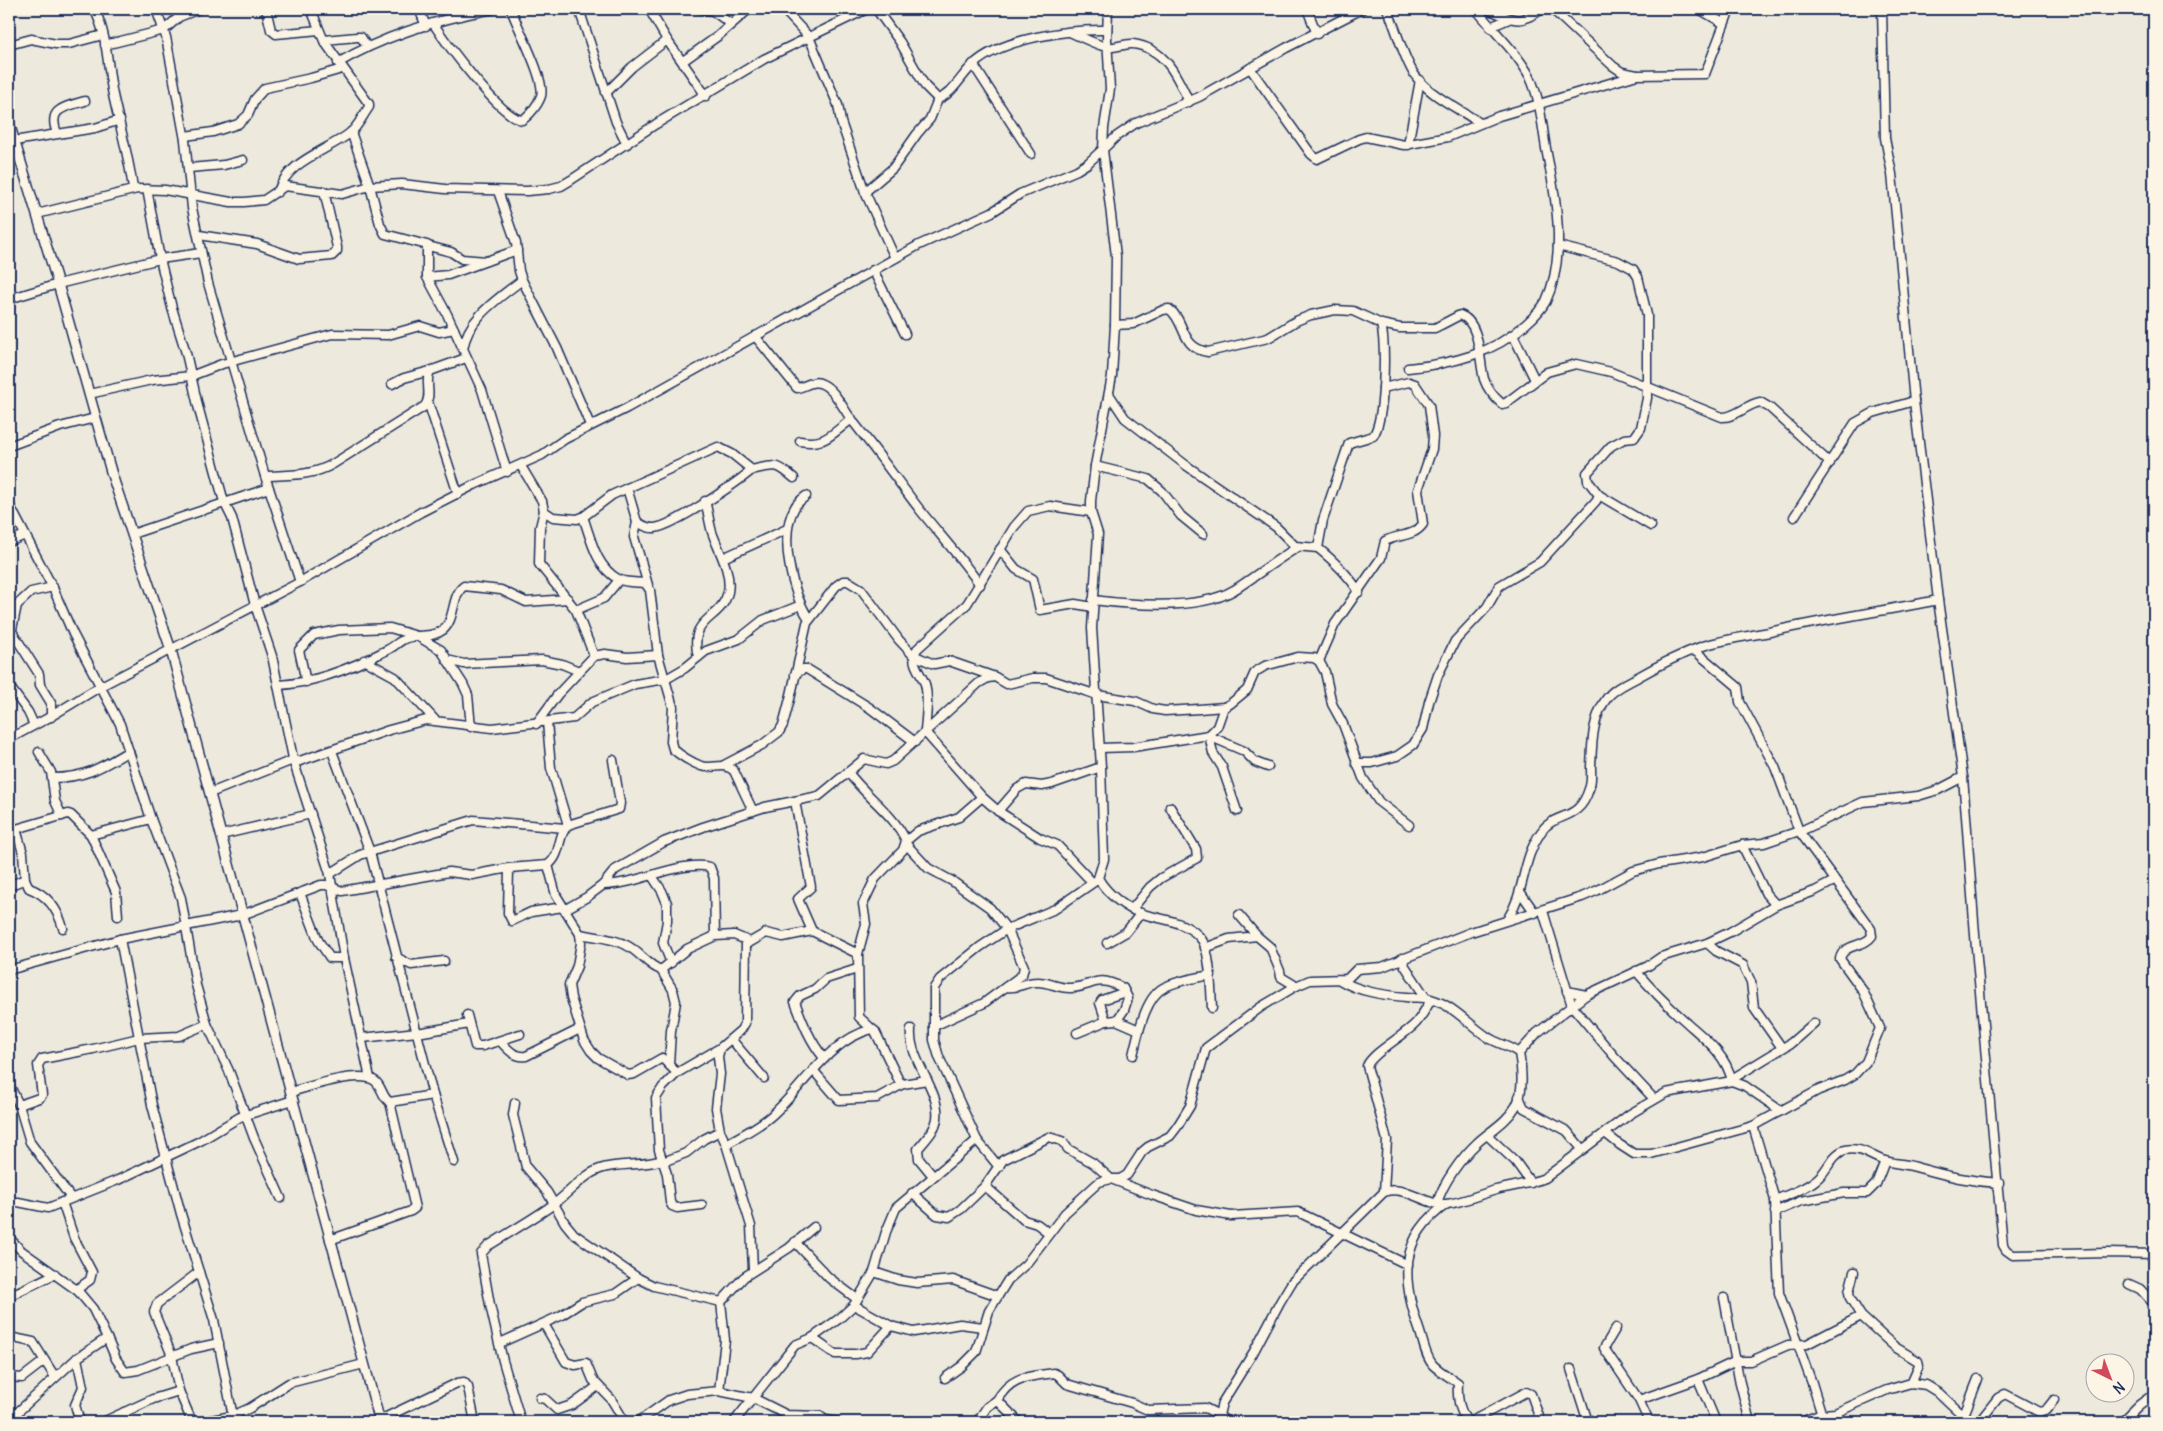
<svg xmlns="http://www.w3.org/2000/svg" width="2163" height="1431" viewBox="0 0 2163 1431" font-family="Delius,sans-serif">
<style>
.lines{fill:none;stroke-linecap:round;stroke-linejoin:round}
.minor-casing{stroke:#1b2f5e;stroke-width:11}
.major-casing{stroke:#1b2f5e;stroke-width:12}
.minor{stroke:#fcf5e5;stroke-width:8}
.major{stroke:#fcf5e5;stroke-width:9}
</style>
<rect width="100%" height="100%" fill="#eee9dd"/>
<filter id="ink" filterUnits="userSpaceOnUse"><feTurbulence type="fractalNoise" baseFrequency=".02" numOctaves="2"/><feDisplacementMap in="SourceGraphic" scale="10" xChannelSelector="R" yChannelSelector="G"/><feConvolveMatrix kernelMatrix="1 2 1 2 8 2 1 2 1" color-interpolation-filters="sRGB"/></filter>
<g filter="url(#ink)">
<g class="lines">
<defs>
<g id="minor">
<path d="M94 9C108 34 107 67 113 95 120 127 129 157 133 189"/>
<path d="M156 9 166 37 185 140 192 208 208 283 265 476 300 582"/>
<path d="M266 9 271 30 276 34 319 30"/>
<path d="M419 9 426 26"/>
<path d="M579 9 616 122 627 144"/>
<path d="M649 9 667 40 706 96"/>
<path d="M701 9 713 11 731 24"/>
<path d="M783 9 809 37 838 105 841 122 865 192 895 258"/>
<path d="M876 9 900 42 925 86 938 99C953 94 962 74 974 64 1003 38 1069 29 1107 30"/>
<path d="M1108 9 1107 39 1110 89 1104 128 1103 150 1116 256 1115 325 1112 376 1095 466 1091 501V512L1098 534 1092 628 1101 767 1104 859 1098 878C1107 894 1126 909 1143 914 1163 920 1188 921 1202 940 1211 953 1211 992 1212 1008"/>
<path d="M1307 9 1317 34"/>
<path d="M1387 9C1397 29 1402 55 1414 74 1430 96 1458 108 1480 123"/>
<path d="M1486 9C1512 17 1515 28 1542 9"/>
<path d="M1552 9 1613 66 1622 72 1637 75 1705 74 1730 9"/>
<path d="M1699 9 1723 23"/>
<path d="M1882 9 1885 138 1892 174 1914 401 1938 600 1963 777 1976 948 2003 1245 2006 1250 2013 1255 2108 1253 2154 1254"/>
<path d="M433 23C446 43 501 118 522 120 529 116 538 105 541 96 546 80 517 27 511 9"/>
<path d="M1490 27 1509 19"/>
<path d="M1070 32C1081 37 1095 44 1106 47 1115 49 1124 43 1133 44 1165 48 1177 76 1189 102"/>
<path d="M324 40 357 37H361L367 47"/>
<path d="M9 45 31 39 56 44H69L103 35"/>
<path d="M105 45 164 30 179 17 199 9"/>
<path d="M683 61 718 36 749 9"/>
<path d="M338 63C385 35 439 19 493 9"/>
<path d="M973 64 1031 154"/>
<path d="M1250 68 1311 154 1317 159 1359 139 1366 137 1404 145 1448 137 1499 116 1637 75"/>
<path d="M606 93 632 67 667 40"/>
<path d="M351 132 370 186 380 224 385 234 427 245V277L447 314 482 390 507 472"/>
<path d="M57 133C47 108 65 107 85 101"/>
<path d="M185 136 213 132 238 124 248 115 255 99 265 88 311 78 342 69"/>
<path d="M14 141 95 128 120 120"/>
<path d="M1408 145 1420 80"/>
<path d="M189 168 224 165 243 160"/>
<path d="M147 189 160 259 172 308 186 353 198 406 224 502 232 518 255 605 272 656 294 763 330 874 344 958 370 1078"/>
<path d="M498 191 516 243 519 271 522 280 557 348 590 425"/>
<path d="M278 192C287 161 327 151 350 133 358 127 363 115 369 107V104L324 41 311 9"/>
<path d="M865 192 893 168 917 134 930 119 938 99"/>
<path d="M37 214 137 189 165 190 231 202H244L264 200 285 186 342 194 370 186 402 184 445 189 527 191 549 189 561 186 571 180 656 124 764 59 867 9"/>
<path d="M199 235 257 244 299 259 332 256 337 251V247L324 191"/>
<path d="M428 246 451 252 462 259 486 261"/>
<path d="M873 270 905 334"/>
<path d="M427 277 448 275 517 250"/>
<path d="M9 299 58 284 160 259 201 253"/>
<path d="M1115 325 1133 324 1163 310 1169 309C1186 321 1180 348 1208 352L1268 338 1296 321 1311 315 1335 310 1353 311 1381 324 1400 328H1435L1460 315C1481 322 1479 361 1484 379 1487 388 1495 398 1502 404L1506 403 1547 372 1576 364 1611 372 1722 417C1735 418 1747 404 1760 402L1770 408 1830 463"/>
<path d="M1513 335 1535 380"/>
<path d="M755 336 797 388C805 387 813 379 822 384 834 389 843 408 851 419 875 449 897 480 920 510 940 535 962 559 980 585"/>
<path d="M463 349C468 317 498 299 522 280"/>
<path d="M1408 368C1451 364 1493 354 1526 324 1534 317 1541 310 1546 301 1566 258 1557 203 1548 159 1542 131 1542 103 1530 77 1517 52 1493 31 1476 9"/>
<path d="M392 384 404 378 430 371"/>
<path d="M89 394 152 380 191 376 222 364 332 334 388 335 420 326 439 332 454 329"/>
<path d="M1109 394 1125 418 1187 466 1276 527 1295 546 1318 548"/>
<path d="M428 402 458 494"/>
<path d="M800 441C826 446 832 433 852 419"/>
<path d="M9 446 60 427 95 418"/>
<path d="M521 466 542 501 544 511 540 527 539 564 576 610 594 656"/>
<path d="M1095 466 1148 479 1162 491 1181 516 1203 534"/>
<path d="M265 476C288 475 313 476 333 464L425 406C433 394 424 382 430 371L466 358"/>
<path d="M627 488 637 522C643 525 648 529 655 528 675 525 735 484 752 470"/>
<path d="M1599 495 1651 526"/>
<path d="M806 496C802 499 797 503 795 507 778 535 792 593 809 619"/>
<path d="M9 504 53 588 73 634 120 724 151 819 181 898 196 985 207 1024 229 1071 254 1138 281 1198"/>
<path d="M544 511 553 517 577 519 583 517 612 495 718 447 732 454 752 470C775 465 775 462 794 478"/>
<path d="M1091 512 1050 506 1028 511 1014 527 967 604 917 649C909 662 920 671 925 684 929 699 926 716 925 732L982 797 998 811 1040 838 1057 845 1092 882"/>
<path d="M583 517C591 538 595 566 618 579 625 583 637 582 645 583L650 590 658 655 673 707 671 742 673 749C681 756 691 762 701 766 713 770 724 761 734 771L753 811"/>
<path d="M1794 517 1855 423 1873 413 1914 401"/>
<path d="M637 522 634 537 648 585"/>
<path d="M132 534 269 488"/>
<path d="M9 542 25 535"/>
<path d="M1000 549 1016 569 1033 579 1040 610 1075 604 1093 607"/>
<path d="M723 558 787 529"/>
<path d="M1359 592C1348 574 1334 561 1318 548L1323 520 1349 443 1373 436C1385 420 1386 345 1381 324"/>
<path d="M1093 600C1132 605 1199 611 1234 590 1256 576 1276 560 1298 547"/>
<path d="M576 610 604 598 619 580"/>
<path d="M11 630 39 674 40 685 51 703V717"/>
<path d="M9 644 17 605 31 592 53 587"/>
<path d="M698 657C688 615 721 622 728 592 732 572 718 550 712 532 709 522 708 511 705 501"/>
<path d="M364 660 395 677 435 720"/>
<path d="M447 660 464 664 542 660 562 664 579 671"/>
<path d="M1319 661 1335 624 1381 558 1385 541C1399 534 1414 537 1423 524L1418 490 1432 449 1433 436 1429 405 1415 384 1409 382 1383 388"/>
<path d="M795 674 803 669H807L870 708 915 742"/>
<path d="M306 682 299 650 314 635 339 630 390 628 417 636 441 650 463 684 468 695 471 727"/>
<path d="M279 685C316 683 354 667 387 650 394 647 400 640 407 638 419 634 433 638 443 630 456 619 451 595 464 586L501 590 526 602 568 599"/>
<path d="M9 686 28 712 34 725"/>
<path d="M547 722 551 768 568 825"/>
<path d="M536 724 558 694 594 656 605 654 627 657 658 655"/>
<path d="M1209 735 1213 753 1222 767 1237 811"/>
<path d="M1209 736 1244 751 1255 762 1268 767"/>
<path d="M9 739 48 718 101 686 300 582 421 512 474 485 542 455 565 439 627 408 919 245 992 212 1020 194 1077 170 1088 163 1117 136 1136 123 1199 97 1286 48 1362 9"/>
<path d="M1100 748 1133 747 1209 735 1217 727 1224 707"/>
<path d="M332 751 370 852 433 1095 454 1162"/>
<path d="M39 752 51 772 55 801 62 816"/>
<path d="M294 763 389 730 426 720 492 728 574 718 592 702 635 684 666 679 685 668 706 651 739 639 763 620 801 605"/>
<path d="M1356 763H1372L1397 756 1413 745 1423 729 1429 702 1438 675 1455 641 1487 607 1499 586 1540 562 1596 501 1599 495 1588 481 1587 473 1611 446 1624 439 1634 438 1641 428 1647 398V315L1638 277 1633 269 1618 261 1558 246"/>
<path d="M724 765 762 745 779 732 783 725 791 695 807 623 836 586 843 581H848L861 589 899 640 913 655 934 664 949 661 995 677"/>
<path d="M848 772C865 796 894 814 906 841L903 850 875 879 863 904 866 924 858 954 859 1017 872 1029"/>
<path d="M52 778C85 778 102 767 129 751"/>
<path d="M210 793 293 760"/>
<path d="M795 801 811 887 798 899 812 931"/>
<path d="M998 811 1017 789 1026 784 1042 786 1052 784 1101 767"/>
<path d="M16 829 23 853 25 879 29 888C48 895 58 910 63 928"/>
<path d="M9 831 68 814 71 815 91 835 116 892 118 916"/>
<path d="M91 835 151 819"/>
<path d="M221 835 311 814"/>
<path d="M906 841 918 831 959 817 982 797"/>
<path d="M906 844 928 868 952 881 990 908 1007 929 1024 967 1022 975 984 1003 934 1026"/>
<path d="M1742 845 1766 894 1776 905"/>
<path d="M548 865 556 895 580 934 581 943 577 966 569 985 571 998 584 1040 591 1051 598 1058 628 1075 634 1074 662 1058 677 1073"/>
<path d="M509 868 508 913 512 921 531 912 563 907"/>
<path d="M330 874 360 855 473 820 565 828"/>
<path d="M652 876 662 891 667 903V921L663 943 671 963"/>
<path d="M603 885C638 885 678 860 710 867L714 878 715 936"/>
<path d="M9 886 25 879"/>
<path d="M300 893 318 940 330 958H344"/>
<path d="M1521 893 1535 913"/>
<path d="M1132 909 1150 887 1161 878 1197 858 1196 849 1170 807"/>
<path d="M564 910 587 897 603 885 615 870 664 842 703 827 765 807 819 796 864 759 886 764 893 761 979 683 988 678 995 677 1007 684 1033 678H1046L1097 695 1135 701 1153 709 1165 711 1199 709 1224 707 1230 704 1247 690 1255 672 1265 666 1298 657 1314 658 1319 661 1325 672 1332 704 1343 724 1363 778 1379 802 1409 825"/>
<path d="M1543 911 1572 1006 1614 1056 1654 1099"/>
<path d="M1239 915 1257 936 1270 947 1280 971 1281 977 1296 986"/>
<path d="M1507 920C1526 891 1521 861 1541 832 1555 811 1579 823 1589 789 1592 782 1591 774 1591 767 1592 744 1592 717 1607 698 1614 688 1628 683 1638 677 1659 665 1681 654 1703 646 1726 639 1750 636 1774 631 1828 619 1883 611 1938 600"/>
<path d="M580 934C595 937 613 938 626 945 639 951 648 966 661 970L687 949 715 936 734 935 746 940 745 1023 741 1030 720 1048 718 1057 720 1074 716 1108 720 1131 726 1144"/>
<path d="M120 939 152 1105 181 1214 214 1320 234 1422"/>
<path d="M1107 943 1126 932 1141 913"/>
<path d="M1707 943 1716 951 1743 965 1751 982 1754 1008 1782 1048"/>
<path d="M747 944 766 933 783 937 812 931 858 954"/>
<path d="M1205 948 1229 939 1257 936"/>
<path d="M396 957 411 965 444 961"/>
<path d="M1402 958 1405 966 1426 998"/>
<path d="M9 970 120 939 242 915 321 885H326L342 891 449 872 472 875 509 868 548 865C562 855 557 835 568 825L619 809 620 803 613 760"/>
<path d="M661 970 673 990 676 1002 671 1031 669 1064"/>
<path d="M1636 971C1651 989 1668 1006 1685 1021 1705 1039 1726 1054 1732 1081"/>
<path d="M1340 980C1359 992 1384 995 1406 997 1412 998 1419 997 1425 998 1452 1002 1467 1024 1489 1038 1499 1044 1510 1046 1519 1053 1522 1068 1524 1092 1516 1106 1507 1122 1490 1131 1477 1143 1462 1157 1442 1184 1437 1204"/>
<path d="M1006 987C1018 989 1025 982 1036 982 1048 981 1059 989 1071 988 1095 986 1095 974 1123 988L1128 998 1124 1010 1117 1020"/>
<path d="M1567 991 1586 995"/>
<path d="M467 1015 475 1046H483L520 1034"/>
<path d="M1106 1021 1100 1003 1102 1000 1125 992"/>
<path d="M911 1029C908 1061 941 1089 937 1119 935 1131 925 1140 918 1149L919 1159 933 1176"/>
<path d="M417 1033 469 1024"/>
<path d="M1077 1033 1106 1021 1116 1020 1139 1030"/>
<path d="M362 1038 417 1032"/>
<path d="M731 1039 764 1078"/>
<path d="M500 1041C507 1048 514 1058 526 1056L580 1029"/>
<path d="M1519 1053 1537 1033 1586 995 1648 966 1661 957 1707 943 1730 932 1776 905 1815 891 1834 881"/>
<path d="M1133 1055C1138 1035 1145 996 1165 987 1179 980 1196 978 1211 975"/>
<path d="M824 1058C810 1041 803 1023 795 1002L800 996 815 989 826 979 857 969"/>
<path d="M813 1070 839 1100 877 1098 903 1084"/>
<path d="M1732 1079 1791 1043 1814 1023"/>
<path d="M9 1084 19 1105 30 1142 71 1198"/>
<path d="M291 1092C308 1087 360 1069 375 1081 382 1086 382 1098 390 1102L433 1095"/>
<path d="M1519 1097 1524 1108 1567 1131 1582 1149"/>
<path d="M515 1103 513 1115 526 1167 547 1192 565 1223 574 1234 638 1278 654 1286 721 1302"/>
<path d="M19 1105 39 1098 42 1095 38 1065 42 1059 93 1049 139 1038 179 1036 207 1024"/>
<path d="M1753 1126 1775 1200 1779 1293 1812 1383 1824 1422"/>
<path d="M1605 1133 1620 1145 1634 1154H1651L1753 1126 1819 1090 1845 1080 1855 1074 1866 1062 1880 1028 1863 991 1840 959C1843 943 1864 948 1872 936L1871 929 1799 831 1775 767 1740 702 1738 687 1694 650"/>
<path d="M1487 1135 1515 1161 1531 1183"/>
<path d="M663 1162 686 1153 704 1139 720 1131"/>
<path d="M999 1167 977 1140 939 1057 934 1040V988L940 979 980 947 1007 929 1055 909 1097 880"/>
<path d="M985 1186 1024 1220 1037 1224 1049 1233"/>
<path d="M1384 1192 1387 1140 1367 1066C1372 1053 1404 1036 1416 1023 1422 1016 1426 1008 1431 1000"/>
<path d="M912 1193 937 1215 949 1217 961 1209 985 1186 1003 1160 1049 1137 1062 1141 1068 1149 1093 1163 1111 1179 1152 1195 1196 1210 1231 1216 1298 1212 1408 1265"/>
<path d="M1775 1200C1790 1194 1811 1187 1822 1174 1829 1166 1834 1153 1845 1150 1861 1146 1871 1157 1885 1161 1896 1164 1908 1164 1919 1168 1948 1176 1968 1181 1999 1183"/>
<path d="M9 1202H18L48 1208 118 1180 200 1141 240 1117 293 1100"/>
<path d="M1447 1204C1399 1237 1401 1279 1419 1329 1423 1340 1425 1356 1433 1365 1440 1372 1450 1377 1458 1383 1457 1399 1459 1408 1467 1422"/>
<path d="M702 1205 677 1208 672 1206 670 1202 667 1174 659 1150 656 1098 663 1087 677 1073 720 1048"/>
<path d="M1775 1212 1801 1201 1844 1193H1867L1876 1184 1885 1161"/>
<path d="M9 1238 22 1251 78 1291"/>
<path d="M330 1240 411 1211 415 1208 390 1102"/>
<path d="M795 1242 829 1278 857 1299"/>
<path d="M753 1269 751 1226 726 1144C741 1136 758 1127 771 1116 804 1087 827 1041 872 1029L875 1031 899 1081 903 1084 927 1080"/>
<path d="M874 1272 898 1280 917 1283 953 1280 998 1296"/>
<path d="M1854 1272 1849 1292 1850 1298 1861 1316 1895 1347 1918 1361 1919 1365 1911 1383"/>
<path d="M2129 1284 2140 1289 2154 1304"/>
<path d="M9 1296 55 1274"/>
<path d="M1724 1298 1739 1379 1750 1422"/>
<path d="M854 1305 891 1326 914 1332 960 1324 983 1327"/>
<path d="M544 1324 566 1362 575 1365 586 1363 593 1380 611 1399 625 1422"/>
<path d="M1616 1328 1604 1348 1639 1400 1649 1422"/>
<path d="M9 1337 33 1342 55 1377"/>
<path d="M107 1338 116 1359 125 1372 138 1370 191 1349 219 1343"/>
<path d="M812 1338 835 1354H856L867 1352 891 1326"/>
<path d="M500 1343 560 1316 582 1302 615 1294 638 1278"/>
<path d="M77 1358 83 1387 75 1405 80 1422"/>
<path d="M1571 1369 1588 1422"/>
<path d="M9 1377 22 1378 44 1361"/>
<path d="M945 1378 962 1366 976 1352 989 1311 998 1296 1008 1280 1026 1264 1065 1213 1099 1182 1111 1179H1120L1127 1175 1142 1152 1148 1147 1170 1136 1177 1127 1190 1106 1206 1048 1261 1007 1296 986 1310 980 1347 979 1357 969 1382 967 1471 932 1582 897 1598 890 1633 871 1659 864 1703 857 1742 845 1764 843 1805 829 1863 802 1918 796 1938 790 1963 777"/>
<path d="M1698 1379 1716 1422"/>
<path d="M719 1391 725 1340 721 1302 744 1277 789 1248 814 1227"/>
<path d="M540 1398 545 1399 557 1410 572 1405 598 1386"/>
<path d="M997 1400C1012 1375 1028 1377 1054 1373L1058 1375 1067 1384 1132 1403 1148 1410 1205 1408 1219 1415"/>
<path d="M1639 1400 1698 1379 1736 1361H1751L1788 1345 1807 1344 1861 1316"/>
<path d="M124 1412 127 1422"/>
<path d="M1964 1415 1978 1379"/>
<path d="M9 1420 77 1358 107 1338 93 1309 78 1291 80 1287 90 1280 92 1272 74 1238 62 1202"/>
<path d="M380 1420 457 1383 464 1382 468 1387 475 1422"/>
<path d="M826 1420 837 1422"/>
<path d="M103 1422 153 1399 179 1391"/>
<path d="M192 1422 179 1391 172 1356 154 1312 157 1304 199 1272"/>
<path d="M201 1422 232 1416 250 1408 289 1383 364 1364"/>
<path d="M521 1422 503 1361 490 1305 481 1254 488 1246C510 1232 533 1219 554 1204 569 1193 583 1175 600 1169 620 1162 642 1167 662 1160"/>
<path d="M638 1422 669 1400 687 1394 719 1391 753 1398 787 1415 820 1416 827 1422"/>
<path d="M734 1422 795 1345 812 1338 840 1318 854 1305 874 1272 886 1232 896 1208 977 1140"/>
<path d="M977 1422 987 1407 997 1400 1019 1422"/>
<path d="M1226 1422 1219 1415 1222 1403 1253 1353 1280 1302 1292 1282 1384 1192C1405 1184 1424 1206 1447 1204 1464 1202 1480 1194 1496 1190 1513 1186 1529 1184 1545 1178L1630 1114 1666 1093 1732 1081 1745 1086 1781 1111"/>
<path d="M1470 1422 1526 1392 1531 1394 1541 1422"/>
<path d="M1801 1422 1822 1414 1835 1413 1887 1390 1911 1383 1926 1385 1939 1393 1970 1422"/>
<path d="M1979 1422 1998 1398 2005 1394 2039 1412 2046 1410 2054 1400"/>
<path d="M2122 1422 2139 1405 2154 1394"/>
</g>
<path id="major" d="M9 123 58 284 112 475 171 650 380 1422"/>
</defs>
<use href="#minor" class="minor-casing"/>
<use href="#major" class="major-casing"/>
<use href="#minor" class="minor"/>
<use href="#major" class="major"/>
</g>
</g>
<rect width="2163" height="1431" fill="none" stroke="#fcf5e5" stroke-width="30"/>
<rect x="15" y="15" width="2133" height="1401" fill="none" stroke="#1b2f5e" stroke-width="2" filter="url(#ink)"/>
<g transform="translate(2110 1378) rotate(138)"><circle r="24" fill="#fcf5e5" stroke="#a2a6af"/>
<path d="M0-4L9 19L0 12L-9 19Z" fill="#d1495b"/>
<text y="-8" font-size="14" font-weight="bold" text-anchor="middle" fill="#1b2f5e">N</text>
</g>
</svg>
